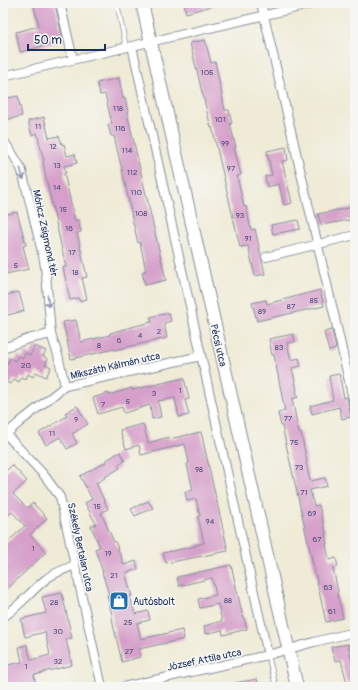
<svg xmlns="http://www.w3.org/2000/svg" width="358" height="690" viewBox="0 0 358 690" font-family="Pangolin,sans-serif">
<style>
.building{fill:#d6a0ca}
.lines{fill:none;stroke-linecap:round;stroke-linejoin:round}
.lane-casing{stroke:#858d9a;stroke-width:5.5}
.street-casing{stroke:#858d9a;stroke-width:10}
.secondary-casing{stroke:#858d9a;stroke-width:14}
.lane{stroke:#fff;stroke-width:4}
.street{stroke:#fff;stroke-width:8}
.secondary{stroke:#fff;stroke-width:12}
.oneway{stroke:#8d97ae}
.labels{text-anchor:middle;stroke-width:3.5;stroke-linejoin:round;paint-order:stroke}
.number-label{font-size:8px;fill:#4a4b79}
.street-label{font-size:10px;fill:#1b2f5e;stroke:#f6f6f2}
.poi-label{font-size:10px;fill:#1b2f5e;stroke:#f6f6f2;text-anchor:start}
</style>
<rect width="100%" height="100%" fill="#f6f6f2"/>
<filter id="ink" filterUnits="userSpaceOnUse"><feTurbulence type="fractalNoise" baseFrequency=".025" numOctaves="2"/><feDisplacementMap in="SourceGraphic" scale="8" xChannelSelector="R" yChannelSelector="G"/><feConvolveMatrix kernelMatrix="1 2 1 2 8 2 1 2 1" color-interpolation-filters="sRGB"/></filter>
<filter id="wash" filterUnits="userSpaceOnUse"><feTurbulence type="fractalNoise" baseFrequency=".012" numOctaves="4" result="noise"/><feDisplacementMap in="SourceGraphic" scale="16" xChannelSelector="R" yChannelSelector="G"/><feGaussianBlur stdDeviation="0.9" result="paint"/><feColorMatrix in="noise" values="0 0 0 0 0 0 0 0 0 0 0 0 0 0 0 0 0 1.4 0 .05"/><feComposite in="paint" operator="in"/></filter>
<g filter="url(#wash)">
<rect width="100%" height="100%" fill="#efebd6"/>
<g id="blocks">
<g class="building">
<path d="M33 3H55L63 41 20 52 16 32 39 26Z"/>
<path d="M184 3H212V6L186 13Z"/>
<path d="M205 40 211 63 215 62 225 110H229L232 123H230L236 148H234L241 175 237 176 244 207 246 206 251 230 255 229 265 274 255 276 248 246 240 247 212 127 211 128 190 43Z"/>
<path d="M119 78 123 99 125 98 128 112 127 113 137 156 166 280 145 285 142 272 146 271 140 242 138 243 133 222 126 187 114 136H111L108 125 112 124 105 94 100 95 97 83Z"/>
<path d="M18 96 22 116 6 120 3 104V99Z"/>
<path d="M44 117 49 138 59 136 62 145 64 144 67 156 75 154 77 163 64 166 66 173H64L75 221 78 220 81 232 77 233 87 277 82 278 87 299 79 301 78 298 70 300 63 267H66L47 183 43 162 44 161 37 133 32 135 28 121Z"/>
<path d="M286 147 288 160 282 161 292 203 284 205 279 184 267 187 265 176 272 175 267 151Z"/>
<path d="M353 207 355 219 321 225 318 214Z"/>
<path d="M17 212 26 245 23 246 29 269 6 274 3 261V215Z"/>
<path d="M298 220 300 229 273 234 271 225Z"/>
<path d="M320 290 324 306 257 321 252 303 266 300 267 304Z"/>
<path d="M19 292 24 311 3 316V296Z"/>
<path d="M169 313 171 321 164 323 167 338 114 350V349L71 359 63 322 76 320 81 342 110 335V333L131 327 152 322 150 317Z"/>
<path d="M332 330 336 349 329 351 324 332Z"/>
<path d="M293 334 295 342 287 343 291 360 299 358 301 366 292 368 297 390 296 391 298 397 292 399 299 433H301L307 462H306L310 481 325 478 327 486 310 490 314 506 319 505 326 534H325L327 544H326L329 560 336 558 338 567 333 568 338 592 337 593 343 618 326 622 282 426H281L278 413 285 411 274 355H272L269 339Z"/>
<path d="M35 346 46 351 43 356 48 359 45 364 51 367 46 377 36 372 33 377 28 374 26 379 21 377 19 382 14 379 11 384 3 381V361L8 363 10 358 15 361 18 356 23 358 25 353 30 355Z"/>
<path d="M339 374 344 398 347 397 351 417 342 419 339 407 312 414 310 406 333 400 329 376Z"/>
<path d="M184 378 189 399 185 400 189 415 179 417 175 398 158 401 161 417 152 419 150 405 124 413 122 407 98 414 93 398 108 393 109 395 132 388V390Z"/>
<path d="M77 406 88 424 72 434 77 443 67 449 60 437 46 445 39 433 67 416 65 413Z"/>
<path d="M143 424 148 443 169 437V439L201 432 228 551 166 563 163 553 196 546 195 545 204 543 198 517 200 516 196 499 187 501 185 492 193 490 187 464 189 463 185 444 141 455 139 445 126 449 120 430Z"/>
<path d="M120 452 125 461 118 465 120 468 105 477V478L96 483 108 509 101 513 114 542 115 541 124 565 136 561 138 569 125 573 132 596H130L135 614 148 611 150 620 137 623 141 639 182 630 184 639 139 649 140 657 122 662 112 620 113 619 107 595H109L102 572H103L95 549 100 547 91 526 96 524 85 503 92 499 80 476 106 462 105 461Z"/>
<path d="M12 465 27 481 13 494 27 508 33 503 47 518 30 535 46 552 3 593V546L25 526 12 512 3 520V472H5Z"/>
<path d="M148 501 153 508 135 516 131 509Z"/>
<path d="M231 565 243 617H244L247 629 223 635 222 630 205 634 204 626 222 621 218 604 200 608 198 599 216 595 212 578 179 586 177 577Z"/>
<path d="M62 593 72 638 66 639 72 665 44 672V673L34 675 36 685 28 687H3V666L22 662 19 647 27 645 31 660 50 655 45 632 25 637 21 619 46 613 42 597Z"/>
<path d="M348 644 353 667H355V682L347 683 341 660 335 661 331 647Z"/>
<path d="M257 679 259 687H234V683Z"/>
</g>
</g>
</g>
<g filter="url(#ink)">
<use href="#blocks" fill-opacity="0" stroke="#858d9a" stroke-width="1"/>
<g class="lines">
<defs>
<g id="lane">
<path d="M117 3 126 47"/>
<path d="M268 655 276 687"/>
</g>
<g id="street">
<path d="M60 3 73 59"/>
<path d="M261 3 334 314 355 408"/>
<path d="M132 46 268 655"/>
<path d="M3 76 317 3"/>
<path d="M3 140C10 150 17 159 22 171L44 260 46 275 51 334 58 355 65 386"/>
<path d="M266 257 355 235"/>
<path d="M3 348 28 339 51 334"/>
<path d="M3 431 44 475 60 497 75 565 102 687"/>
<path d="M3 437 20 422 65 386 201 356"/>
<path d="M3 617C19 607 31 591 46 579 54 573 65 569 75 565"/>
<path d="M123 687 268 655 314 642 355 632"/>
</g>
<path id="secondary" d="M142 3 297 687"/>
</defs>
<use href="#lane" class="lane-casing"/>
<use href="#street" class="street-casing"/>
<use href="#secondary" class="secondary-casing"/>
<use href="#lane" class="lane"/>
<use href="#street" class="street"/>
<use href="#secondary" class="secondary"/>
</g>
<defs><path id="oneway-shaft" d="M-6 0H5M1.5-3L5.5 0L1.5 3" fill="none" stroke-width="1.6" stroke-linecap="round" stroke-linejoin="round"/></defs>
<g class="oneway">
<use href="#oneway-shaft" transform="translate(22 174) rotate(74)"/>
<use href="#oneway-shaft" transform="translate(48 301) rotate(85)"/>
</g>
</g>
<defs>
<symbol id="shop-square" viewBox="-11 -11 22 22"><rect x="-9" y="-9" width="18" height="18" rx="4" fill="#1f6fb2" stroke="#f6f6f2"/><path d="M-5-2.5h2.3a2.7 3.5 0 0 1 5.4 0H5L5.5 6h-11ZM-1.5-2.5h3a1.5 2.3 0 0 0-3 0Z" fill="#fff"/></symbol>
</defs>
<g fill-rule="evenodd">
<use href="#shop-square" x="108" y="590" width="22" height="22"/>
</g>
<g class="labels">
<g class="number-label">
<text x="207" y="75">105</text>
<text x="118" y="111">118</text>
<text x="220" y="122">101</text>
<text x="38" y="129">11</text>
<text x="120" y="131">116</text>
<text x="225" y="146">99</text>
<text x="53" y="149">12</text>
<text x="127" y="153">114</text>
<text x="57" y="168">13</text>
<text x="231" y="171">97</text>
<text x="132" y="175">112</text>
<text x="57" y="190">14</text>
<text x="136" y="195">110</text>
<text x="63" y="212">15</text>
<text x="141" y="216">108</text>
<text x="240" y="218">93</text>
<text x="69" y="231">16</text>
<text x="248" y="241">91</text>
<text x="72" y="255">17</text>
<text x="16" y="268">5</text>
<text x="75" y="275">18</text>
<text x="314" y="303">85</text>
<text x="291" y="309">87</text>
<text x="262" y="314">89</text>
<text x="159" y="334">2</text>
<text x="140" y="338">4</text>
<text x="119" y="343">6</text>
<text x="99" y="348">8</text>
<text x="279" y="350">83</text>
<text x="26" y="368">20</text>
<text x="180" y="393">1</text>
<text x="154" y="396">3</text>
<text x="128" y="404">5</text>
<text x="103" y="407">7</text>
<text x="288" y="421">77</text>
<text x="76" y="422">9</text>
<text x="52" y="436">11</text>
<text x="294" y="445">75</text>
<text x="299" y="470">73</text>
<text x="199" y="472">98</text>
<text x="304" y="495">71</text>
<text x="97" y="509">15</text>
<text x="312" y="516">69</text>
<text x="210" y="524">94</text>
<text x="317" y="542">67</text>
<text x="33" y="551">1</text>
<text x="108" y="556">19</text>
<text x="114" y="578">21</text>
<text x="328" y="590">63</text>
<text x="228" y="603">88</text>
<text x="54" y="605">28</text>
<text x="332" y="614">61</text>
<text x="128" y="625">25</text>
<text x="58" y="634">30</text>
<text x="129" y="654">27</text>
<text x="58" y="664">32</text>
<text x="26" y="669">1</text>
</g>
<g class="street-label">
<text transform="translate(46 233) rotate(78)" y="4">Móricz Zsigmond tér</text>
<text transform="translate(219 345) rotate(77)" y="4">Pécsi utca</text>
<text transform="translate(115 365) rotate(-13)" y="4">Mikszáth Kálmán utca</text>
<text transform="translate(81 547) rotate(78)" y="4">Székely Bertalan utca</text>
<text transform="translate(204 659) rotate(-12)" y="4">József Attila utca</text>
</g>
<g class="poi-label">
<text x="133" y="605">Autósbolt</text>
</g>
</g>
<rect width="358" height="690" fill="none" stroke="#f6f6f2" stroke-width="16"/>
<path d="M28 44v6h77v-6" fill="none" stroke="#1b2f5e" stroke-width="2"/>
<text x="34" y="44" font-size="12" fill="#1b2f5e" stroke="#f6f6f2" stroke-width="3" paint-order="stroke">50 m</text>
</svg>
